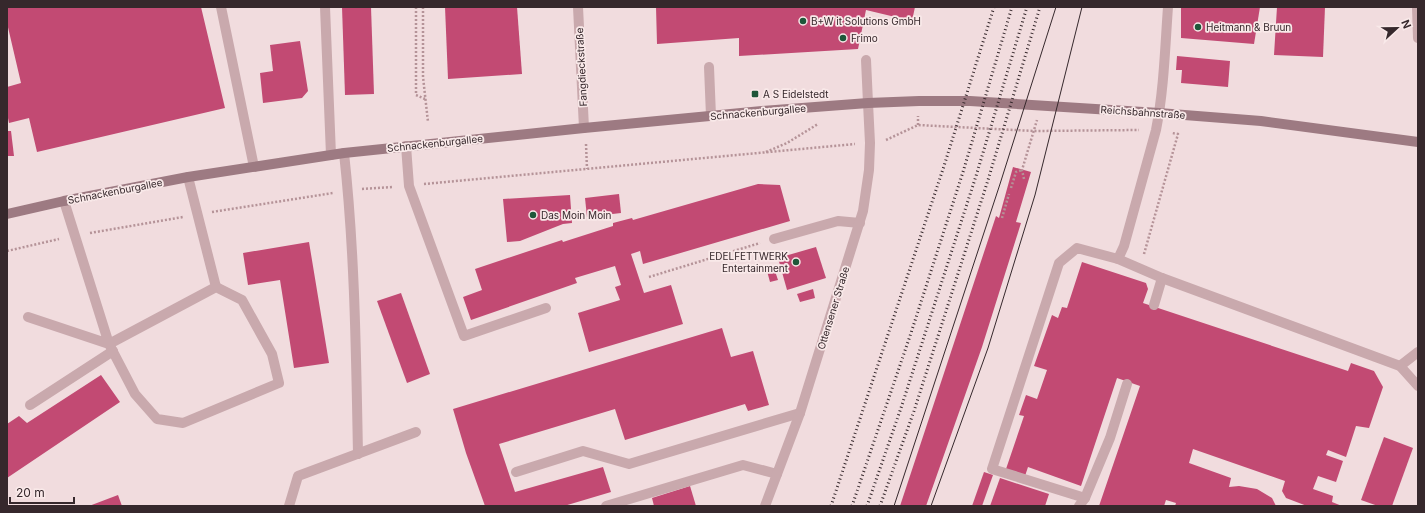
<svg xmlns="http://www.w3.org/2000/svg" width="1425" height="513" viewBox="0 0 1425 513" font-family="Inter,sans-serif">
<style>
.building{fill:#c24a73}
.lines{fill:none;stroke-linecap:round;stroke-linejoin:round}
.path{stroke:#b59398;stroke-width:2.5;stroke-dasharray:2 2;stroke-linecap:butt}
.lane{stroke:#c9a9ad;stroke-width:10}
.street{stroke:#c9a9ad;stroke-width:10}
.secondary{stroke:#9d7a82;stroke-width:10}
.tram{stroke:#36282c;stroke-width:1}
.rail{stroke:#36282c;stroke-width:3;stroke-dasharray:1 3;stroke-linecap:butt}
.poi-dot{fill:#1f573a;stroke:#f9e9e9;stroke-width:1.5}
.labels{text-anchor:middle;stroke-width:3.5;stroke-linejoin:round;paint-order:stroke}
.poi-label{font-size:10px;fill:#36282c;stroke:#f9e9e9;text-anchor:start}
.street-label{font-size:10px;fill:#36282c;stroke:#f9e9e9}
</style>
<rect width="100%" height="100%" fill="#f1dcde"/>
<g class="building">
<path d="M7 7H201L225 108 37 152 29 118 9 123 7 113V87L21 83 7 23Z"/>
<path d="M342 7H371L374 94 345 95Z"/>
<path d="M445 7H517L522 74 448 79Z"/>
<path d="M656 7H915L912 21 866 10 858 49 739 56V38L657 44Z"/>
<path d="M1181 7H1260L1254 44 1181 38Z"/>
<path d="M1277 7H1325L1323 57 1274 55Z"/>
<path d="M300 41 308 91 302 98 263 103 260 73 273 71 270 45Z"/>
<path d="M1177 56 1230 61 1228 87 1181 83 1182 70H1176Z"/>
<path d="M7 131H11L14 156H7Z"/>
<path d="M1013 167 1031 172 1016 222 1021 223 982 347 926 506H900L996 216 999 218Z"/>
<path d="M758 184 780 185 790 221 643 264 640 251 631 254 644 293 671 285 683 324 589 352 578 313 620 300 615 287 621 285 615 266 575 278 577 283 471 320 463 297 482 290 475 269 562 240 563 242 613 226V223L632 218 633 220Z"/>
<path d="M619 194 621 213 587 217 585 198Z"/>
<path d="M570 195 572 223 563 224 520 241 507 242 503 199Z"/>
<path d="M309 242 329 363 294 368 280 280 248 285 243 253Z"/>
<path d="M816 247 826 278 787 290 778 258Z"/>
<path d="M1082 262 1146 283 1148 289 1143 303 1348 371 1351 363 1374 371 1383 387 1369 428 1356 426 1346 457 1328 450 1326 455 1343 461 1336 482 1318 476 1313 489 1333 496 1332 502 1342 506H1307L1286 498 1282 491 1285 481 1193 449 1189 463 1231 478 1229 487 1239 486 1257 489 1272 498 1276 506H1175L1176 503 1166 500 1164 506H1099L1140 386 1117 378 1081 486 1028 467 1025 476 1006 469 1024 416 1019 415 1026 395 1037 399 1047 370 1034 366 1052 315 1058 318 1062 307 1067 308Z"/>
<path d="M774 268 778 280 770 282 767 271Z"/>
<path d="M813 289 815 298 800 302 797 294Z"/>
<path d="M401 293 430 374 407 383 377 301Z"/>
<path d="M722 328 731 357 753 351 769 405 748 411 745 404 625 440 615 409 499 444 515 492 603 467 611 492 564 506H485L466 453 453 409Z"/>
<path d="M101 375 120 402 7 478V424L19 416 27 423Z"/>
<path d="M1384 437 1413 448 1392 506H1378L1361 500Z"/>
<path d="M984 472 993 475 982 506H972Z"/>
<path d="M1000 478 1049 494 1045 506H990Z"/>
<path d="M690 486 696 506H654L652 498Z"/>
<path d="M118 495 122 506H89Z"/>
</g>
<g class="lines">
<g class="path">
<path d="M416 7V95L425 99"/>
<path d="M423 7V77L428 122"/>
<path d="M918 125V116"/>
<path d="M886 140 918 125 1034 131 1139 130"/>
<path d="M586 144 587 169"/>
<path d="M766 152 787 143 818 124"/>
<path d="M1024 179 1022 170 1037 120"/>
<path d="M424 184 855 144"/>
<path d="M1011 188 1016 172 1022 170"/>
<path d="M362 189 393 187"/>
<path d="M212 212 333 193"/>
<path d="M1002 218 1009 194"/>
<path d="M90 233 183 217"/>
<path d="M7 251 59 239"/>
<path d="M1144 254 1178 134 1172 133"/>
<path d="M649 277 760 243"/>
</g>
<g class="lane">
<path d="M221 7 254 167"/>
<path d="M325 7 331 155"/>
<path d="M866 60 868 103"/>
<path d="M709 67 711 116"/>
<path d="M406 146 409 186 464 336 546 308"/>
<path d="M344 153C355 253 356 354 358 454"/>
<path d="M188 177 216 287"/>
<path d="M774 239 838 221 860 223"/>
<path d="M1118 259 1124 246 1156 130C1164 89 1165 48 1168 7"/>
<path d="M1154 305 1162 278"/>
<path d="M28 317 109 344 216 287 242 300 272 354 279 383 183 423 157 419 135 394 109 344 64 201"/>
<path d="M1400 366 1418 352"/>
<path d="M30 405 113 351"/>
<path d="M516 472 583 451 629 464 800 413"/>
<path d="M1085 498 992 469 1059 263 1077 248 1118 259 1162 278 1400 366 1418 386"/>
<path d="M289 506 298 476 416 432"/>
<path d="M606 506 743 465 777 474"/>
<path d="M1079 506 1085 498 1110 438 1127 384"/>
</g>
<g class="street">
<path d="M578 7 584 128"/>
<path d="M1417 7 1418 38"/>
<path d="M765 506 800 413 863 211 869 170 870 143 868 103"/>
</g>
<path class="secondary" d="M7 214 64 201 188 177 344 153 584 128 762 111 868 103 919 101H970L1159 113 1261 121 1418 142"/>
<g class="tram">
<path d="M894 506 1000 184 1056 7"/>
<path d="M931 506 988 348 1035 195 1082 7"/>
</g>
<g class="rail">
<path d="M831 506 944 166 994 7"/>
<path d="M852 506 911 333 963 172 1012 7"/>
<path d="M867 506 901 408 976 176 1027 7"/>
<path d="M880 506 914 411 988 180 1040 7"/>
</g>
</g>
<g class="poi-dot">
<circle cx="803" cy="21" r="4"/>
<circle cx="1198" cy="27" r="4"/>
<circle cx="843" cy="38" r="4"/>
<rect x="751" y="90" width="8" height="8" rx="2"/>
<circle cx="533" cy="215" r="4"/>
<circle cx="796" cy="262" r="4"/>
</g>
<g class="labels">
<g class="poi-label">
<text x="811" y="25">B+W it Solutions GmbH</text>
<text x="1206" y="31">Heitmann &amp; Bruun</text>
<text x="851" y="42">Frimo</text>
<text x="763" y="98">A S Eidelstedt</text>
<text x="541" y="219">Das Moin Moin</text>
<text x="788" y="260" text-anchor="end">EDELFETTWERK<tspan x="788" dy="12">Entertainment</tspan></text>
</g>
<g class="street-label">
<text transform="translate(581 67) rotate(-93)" y="4">Fangdieckstraße</text>
<text transform="translate(758 112) rotate(-5)" y="4">Schnackenburgallee</text>
<text transform="translate(1143 112) rotate(4)" y="4">Reichsbahnstraße</text>
<text transform="translate(435 143) rotate(-6)" y="4">Schnackenburgallee</text>
<text transform="translate(115 191) rotate(-11)" y="4">Schnackenburgallee</text>
<text transform="translate(833 308) rotate(-73)" y="4">Ottensener Straße</text>
</g>
</g>
<rect width="1425" height="513" fill="none" stroke="#36282c" stroke-width="16"/>
<g transform="translate(1397 28) rotate(68)" stroke="#f9e9e9" stroke-width="3" paint-order="stroke">
<path d="M0-3L7 15L0 10L-7 15Z" fill="#36282c"/>
<text y="-6" font-size="11" font-weight="bold" text-anchor="middle" fill="#36282c">N</text>
</g>
<path d="M10 497v6h64v-6" fill="none" stroke="#36282c" stroke-width="2"/>
<text x="16" y="497" font-size="12" fill="#36282c" stroke="#f9e9e9" stroke-width="3" paint-order="stroke">20 m</text>
</svg>
